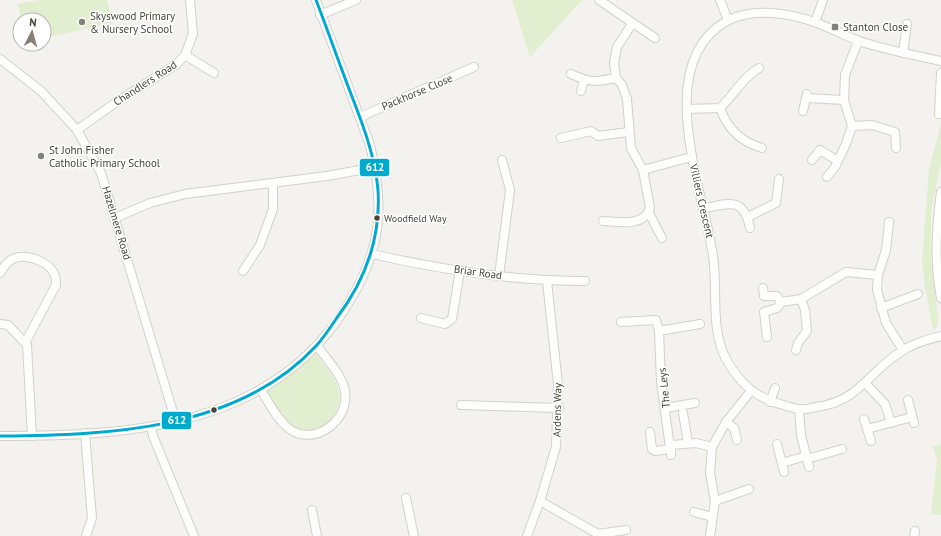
<svg xmlns="http://www.w3.org/2000/svg" width="941" height="536" viewBox="0 0 941 536" font-family="'PT Sans',sans-serif">
<style>
.green{fill:#e1eecf}
.lines{fill:none;stroke-linecap:round;stroke-linejoin:round}
.minor-casing{stroke:#d2d0cb;stroke-width:10}
.minor{stroke:#fdfdfc;stroke-width:8}
.bus-1-casing{stroke:#fff;stroke-width:6}
.bus-1{stroke:#00a9ce;stroke-width:3}
.poi-dot{fill:#868178;stroke:#fff;stroke-width:1.5}
.bus-dot{fill:#4b4439;stroke:#fff;stroke-width:1.5}
.labels{text-anchor:middle;stroke-width:3;stroke-linejoin:round;paint-order:stroke}
.bus-label{font-size:10px;fill:#4b4439;stroke:#fff;text-anchor:start}
.poi-label{font-size:11px;fill:#4b4439;stroke:#fff;text-anchor:start}
.street-label{font-size:11px;fill:#4b4439;stroke:#fff}
.line-badge{stroke:#fff;stroke-width:1.5}
.badge-label{font-size:11px;text-anchor:middle;font-weight:bold;fill:#fff}
</style>
<rect width="100%" height="100%" fill="#f4f2ee"/>
<g class="green">
<path d="M38 0H107L113 23 44 38V20H21L18 4Z"/>
<path d="M512 0H582L530 57Z"/>
<path d="M941 123V162L931 212V261L938 318 937 327 933 330 924 281 922 261 929 169Z"/>
<path d="M316 354C323 364 336 377 339 391 344 418 312 442 289 425 278 418 272 403 265 392Z"/>
<path d="M941 444V515L931 514 937 459 933 447Z"/>
</g>
<g class="lines">
<defs>
<g id="minor">
<path d="M599 0 655 38"/>
<path d="M720 0 728 20"/>
<path d="M320 15 356 0"/>
<path d="M815 22 823 0"/>
<path d="M903 53 907 24"/>
<path d="M185 55 214 73"/>
<path d="M0 59 41 91 77 130 101 173 176 422"/>
<path d="M941 61C914 55 886 50 859 41 845 36 831 28 817 23 790 13 753 7 727 21 651 63 704 191 713 256 718 289 710 329 726 359 739 383 756 398 783 405 788 406 794 409 799 409 804 410 811 408 816 407 859 402 869 371 902 351 912 344 929 339 941 336"/>
<path d="M571 74C590 83 596 82 616 78"/>
<path d="M581 91 584 80"/>
<path d="M807 98 844 100"/>
<path d="M720 108C727 128 741 142 762 148"/>
<path d="M687 109 720 108C734 95 742 78 759 68"/>
<path d="M803 111 807 94"/>
<path d="M939 114 941 73"/>
<path d="M360 117 474 67"/>
<path d="M852 126 872 125 895 132 896 148"/>
<path d="M77 130 118 101 177 64 185 55 193 34 190 0"/>
<path d="M561 138 591 131 598 136 629 132"/>
<path d="M812 160 820 150 838 161"/>
<path d="M643 170 691 157"/>
<path d="M827 177 835 167 846 144 852 126 844 100 845 75 858 41"/>
<path d="M941 192C936 227 934 263 941 298"/>
<path d="M705 208C729 203 744 197 750 228"/>
<path d="M649 213 662 238"/>
<path d="M748 217 776 203 779 179"/>
<path d="M115 218 150 203 185 194 327 176 376 167"/>
<path d="M603 221C620 222 644 227 650 208L643 170 631 148 627 99 622 85 616 78 614 63 617 47 632 24"/>
<path d="M889 222 886 250 878 275 877 290 886 323 903 350"/>
<path d="M372 254C442 270 514 281 585 281"/>
<path d="M243 271 260 245 273 209V183"/>
<path d="M0 273C4 267 8 260 15 258 28 254 51 262 55 276 56 278 56 282 56 285L26 341"/>
<path d="M499 276 510 190 502 160"/>
<path d="M763 288 764 296H777L781 302"/>
<path d="M781 302 801 299 846 272 878 275"/>
<path d="M881 308 918 294"/>
<path d="M421 318 445 324 452 319 460 270"/>
<path d="M621 322 656 320 659 331 661 382 671 455"/>
<path d="M0 324 8 325 27 345 32 436"/>
<path d="M659 331 700 324"/>
<path d="M767 337 764 312 777 308 781 302"/>
<path d="M796 350 798 343 807 331 805 310 801 299"/>
<path d="M866 384 885 404 891 423"/>
<path d="M261 390C269 403 276 418 288 428 313 448 350 421 345 391 342 375 327 359 317 346"/>
<path d="M908 400 914 423"/>
<path d="M770 402 775 388"/>
<path d="M461 405 559 408"/>
<path d="M666 408 695 403"/>
<path d="M799 409 801 435 809 467"/>
<path d="M683 413 688 443"/>
<path d="M864 419 871 441"/>
<path d="M726 422 734 428 737 440"/>
<path d="M151 427 153 436 194 536"/>
<path d="M867 429 912 417"/>
<path d="M650 432 652 449 655 451 671 449"/>
<path d="M85 433 92 518 86 536"/>
<path d="M0 436C131 436 273 428 348 304 382 249 385 207 370 145L316 0"/>
<path d="M777 444 784 472"/>
<path d="M671 445 696 443 712 447"/>
<path d="M807 459 842 449"/>
<path d="M782 463 806 456"/>
<path d="M406 498 414 536"/>
<path d="M540 501 598 534 626 530"/>
<path d="M715 501 749 489"/>
<path d="M312 510 317 536"/>
<path d="M694 512 712 517"/>
<path d="M527 536 540 501 556 447 558 385 547 281"/>
<path d="M710 536 715 501 710 473 712 447 726 422 751 391"/>
<path d="M914 536 915 531"/>
</g>
</defs>
<use href="#minor" class="minor-casing"/>
<use href="#minor" class="minor"/>
<defs>
<path id="bus-1" d="M0 436C108 435 238 431 317 345 324 337 330 328 336 319 365 281 381 238 378 190 375 156 363 125 351 94 339 63 328 31 316 0"/>
</defs>
<use href="#bus-1" class="bus-1-casing"/>
<use href="#bus-1" class="bus-1"/>
</g>
<g class="poi-dot">
<circle cx="82" cy="22" r="4"/>
<rect x="831" y="23" width="8" height="8" rx="2"/>
<circle cx="41" cy="156" r="4"/>
</g>
<g class="bus-dot">
<circle cx="377" cy="218" r="3.5"/>
<circle cx="214" cy="410" r="3.5"/>
</g>
<g class="labels">
<g class="bus-label">
<text x="384" y="222">Woodfield Way</text>
</g>
<g class="poi-label">
<text x="90" y="20">Skyswood Primary<tspan x="90" dy="13">&amp; Nursery School</tspan></text>
<text x="843" y="31">Stanton Close</text>
<text x="49" y="154">St John Fisher<tspan x="49" dy="13">Catholic Primary School</tspan></text>
</g>
<g class="street-label">
<text transform="translate(145 83) rotate(-33)" y="4">Chandlers Road</text>
<text transform="translate(417 92) rotate(-23)" y="4">Packhorse Close</text>
<text transform="translate(702 201) rotate(77)" y="4">Villiers Crescent</text>
<text transform="translate(117 223) rotate(73)" y="4">Hazelmere Road</text>
<text transform="translate(478 272) rotate(8)" y="4">Briar Road</text>
<text transform="translate(664 388) rotate(-96)" y="4">The Leys</text>
<text transform="translate(557 410) rotate(-89)" y="4">Ardens Way</text>
</g>
</g>
<g class="line-badge">
<rect x="359" y="158" width="31" height="19" rx="4" fill="#00a9ce"/>
<rect x="161" y="411" width="31" height="19" rx="4" fill="#00a9ce"/>
</g>
<g class="badge-label">
<text x="375" y="171">612</text>
<text x="177" y="424">612</text>
</g>
<g transform="translate(32 32) rotate(6)"><circle r="19" fill="#ffffff" stroke="#b7b4b0"/>
<path d="M0-3L7 15L0 10L-7 15Z" fill="#868178"/>
<text y="-6" font-size="11" font-weight="bold" text-anchor="middle" fill="#4b4439">N</text>
</g>
</svg>
